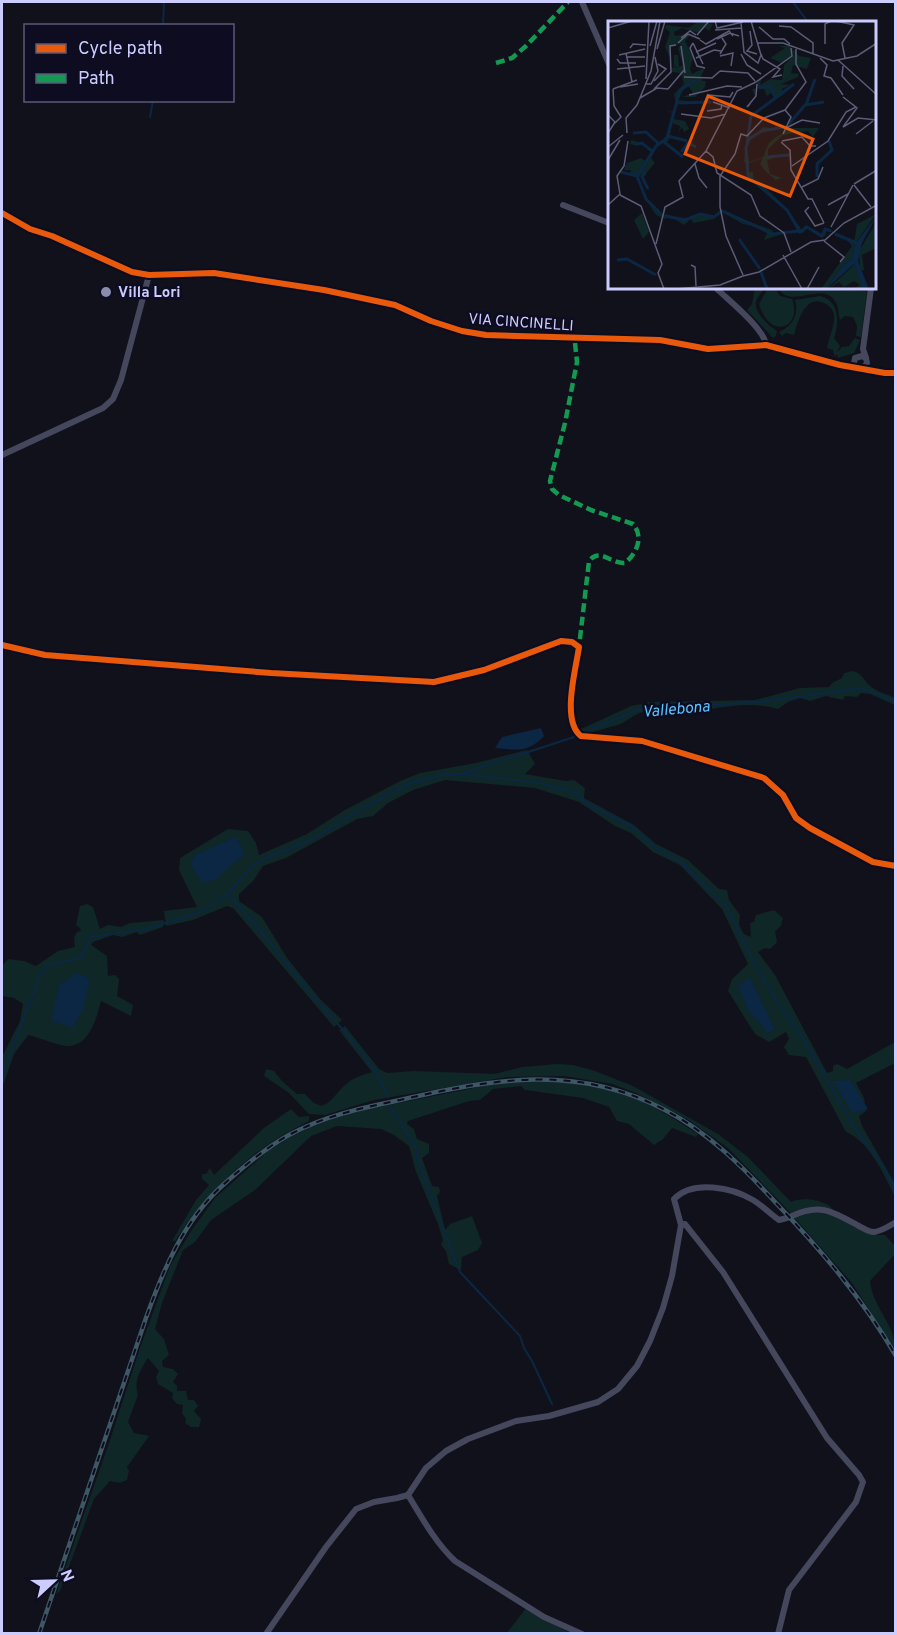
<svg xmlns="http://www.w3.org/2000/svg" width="897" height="1635" viewBox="0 0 897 1635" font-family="Overpass,sans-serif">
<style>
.green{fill:#0f2726}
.water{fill:#0b2743}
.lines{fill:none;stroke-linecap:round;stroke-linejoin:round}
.stream{stroke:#0b2743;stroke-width:2}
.street{stroke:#45475d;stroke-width:6}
.rail-casing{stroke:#3e5765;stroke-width:4.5}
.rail{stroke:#0d0c21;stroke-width:2;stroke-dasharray:7;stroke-linecap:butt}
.quiet{stroke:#139951;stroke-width:4.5;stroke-dasharray:9 4.5;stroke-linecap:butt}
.cycleway-casing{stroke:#0d0c21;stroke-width:10}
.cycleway{stroke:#e8590c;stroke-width:6}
.poi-dot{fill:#8b8bb0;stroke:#0d0c21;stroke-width:2}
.labels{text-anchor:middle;stroke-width:5;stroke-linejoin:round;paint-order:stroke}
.poi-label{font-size:15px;font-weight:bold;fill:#ccf;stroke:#0d0c21;text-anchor:start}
.street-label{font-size:15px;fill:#ccf;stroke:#0d0c21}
.water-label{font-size:16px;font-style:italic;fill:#5ac5ff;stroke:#0d0c21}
.inset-river{fill:none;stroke:#0b2743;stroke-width:3}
.inset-road{fill:none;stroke:#5c5c77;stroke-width:1.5}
.view{fill:#e8590c;fill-opacity:0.15;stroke:#e8590c;stroke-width:3}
.inset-edge{fill:none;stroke:#ccf;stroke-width:3}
</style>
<rect width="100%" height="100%" fill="#11111c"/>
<g class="green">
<path d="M755 288H764C762 293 757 297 756 302 754 313 769 326 777 331L776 336 773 338 747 310 752 304Z"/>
<path d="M768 288H775L780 296 792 299C803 327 771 342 759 304Z"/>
<path d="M778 288 867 291 861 337 856 336 857 326 853 317 845 316 840 320C838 314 839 306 835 301 822 281 790 310 778 288Z"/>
<path d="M820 296C839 300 840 322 834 338L840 346 837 352 842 347 849 346 855 338 860 340 854 353 838 358 837 354 835 357 833 350 827 348C829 338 835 325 834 315 833 310 830 306 826 304 805 292 798 322 794 335L786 333 782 336 779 332C793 326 799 314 795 300Z"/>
<path d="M853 671C862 674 862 677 868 684 874 691 887 694 895 698V705L870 694 861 693 857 697 845 696 843 700 826 696 810 701 800 698 788 702 778 709C747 699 712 711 680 712 668 712 655 709 643 712 633 714 627 722 618 725 608 728 597 730 587 734L579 730 631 706 651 702 755 700 800 688 829 687 832 683 842 678 844 673Z"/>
<path d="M527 750 535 764 525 774 566 781 574 780 585 788 584 798 634 825 656 844 688 860 719 889 727 890 729 900 740 915 739 925 744 934 751 937 750 923 754 922 756 915 774 910 783 918 781 926 775 931 777 942 770 949 765 948 758 952 775 975 827 1073 833 1071V1066L837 1064 847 1069 895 1042V1063L856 1083 864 1098 866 1111 859 1116 862 1126 895 1184V1197C885 1176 869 1141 846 1132L806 1057 789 1055 784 1047 789 1039 786 1032 769 1042 755 1034 728 991 732 979 748 964 722 909 680 865 653 852 631 833 615 826 579 802 535 788 445 780 413 790 388 803 373 816 357 819 286 858 263 866 253 881 239 894V901L262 917 287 958 320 999 342 1020 334 1027 233 908 227 906 193 920 166 926 164 911 197 907 179 870 180 858 228 829 248 831 256 843 259 855 307 834 345 810 400 781 420 773 476 763Z"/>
<path d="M87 904 93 907 100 929 108 925 121 927 130 923 164 920 163 927 140 935 137 932 122 937 113 935 93 942 91 945 107 956 108 976 115 975 119 979 117 996 133 1005 131 1016 101 1001C97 1017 90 1044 70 1046 61 1047 38 1037 28 1035L14 1054 2 1088V1057L20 1021 23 1004 14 998 2 996V966L8 959 24 961 36 966 58 951 75 947 74 938 77 932 81 931 80 928 76 925 80 906Z"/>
<path d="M345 1026 379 1069 387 1073 414 1071 495 1074 522 1067 557 1064 573 1065 595 1071 633 1086 718 1134 748 1157 791 1202C801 1197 818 1199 828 1205 832 1207 835 1212 838 1215 850 1226 869 1236 885 1235L895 1246V1254L870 1281C872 1306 895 1324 895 1349L852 1283 785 1207 728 1148 687 1119 636 1093 612 1084 564 1076 507 1077 374 1100 325 1115 309 1114 289 1093 264 1076 266 1069 274 1071 282 1081 297 1094H305L314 1103 322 1106C332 1102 336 1093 344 1086 352 1078 362 1075 372 1072L339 1030Z"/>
<path d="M527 1081C562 1081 599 1085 633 1098 656 1106 677 1121 698 1134L696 1137 672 1128 663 1139 654 1145 629 1124 617 1121 609 1107 583 1098 525 1090 521 1086 493 1089 480 1100 469 1101 408 1121 407 1124 414 1129 417 1139 429 1144V1153L422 1158 432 1186 439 1187 440 1192 437 1196 445 1230 450 1224 472 1216 482 1243 478 1250 462 1257 461 1270 449 1264 446 1251 441 1245 443 1240 438 1224 416 1172 409 1146 394 1135 381 1129 337 1126 311 1136 255 1190 211 1220 195 1242 183 1250 162 1303 155 1329 164 1339 169 1355 162 1361 163 1367 173 1369 178 1374 173 1382 177 1386V1391H186L188 1400H194L198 1406 194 1411 201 1419 199 1427H191L185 1423 186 1419 182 1413 183 1405 177 1404 172 1398 173 1393 158 1384 156 1377 159 1371 148 1358C141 1369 133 1381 138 1395L128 1422 134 1433 149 1436 127 1467 129 1471 127 1480 120 1483 110 1481 94 1499 60 1591 56 1594 109 1443 140 1348 170 1266 191 1231 215 1198 268 1151 287 1139 311 1127 349 1113 489 1085Z"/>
<path d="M291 1109 299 1117 309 1116V1121C252 1149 210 1188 175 1241H172L196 1200 209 1185 202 1179V1174H206L210 1168 214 1175 264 1128Z"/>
<path d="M526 1608 568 1632 572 1633 506 1634Z"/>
</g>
<g class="water">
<path d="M541 728 544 736C528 753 517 750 495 748L502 737Z"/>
<path d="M236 837 244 854 216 879 203 883 190 864 195 855Z"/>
<path d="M77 973 90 979 84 1006 73 1028 51 1021 59 985Z"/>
<path d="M750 978 775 1029 768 1033 749 1011 738 986Z"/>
<path d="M850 1080 868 1109 853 1113 833 1081Z"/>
</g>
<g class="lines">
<g class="stream">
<path d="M793 2 808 22"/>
<path d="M163 26 164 2"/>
<path d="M150 117 153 100"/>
<path d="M464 773 574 737 640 709 761 702 861 688 896 701"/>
<path d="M228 894C257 924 281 958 308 990 336 1024 371 1055 388 1097"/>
<path d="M2 1075 41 973 51 964 81 958 91 937 146 929 198 913 228 894 251 867 268 857 309 841 367 806 411 783 443 775 463 774 540 783 576 793 587 804 631 826 656 848 681 862 727 907 750 955 776 1000 803 1038 854 1127 884 1167 896 1191"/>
<path d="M391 1107 416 1148 420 1166 460 1272 520 1336 524 1348 532 1361 552 1404"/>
</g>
<g class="street">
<path d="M582 2 609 64"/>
<path d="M563 205 609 223"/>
<path d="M2 213 30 229 52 236 132 272 149 275 214 273 324 290 395 305 431 321 462 331 486 335 660 340 708 349 766 345 840 365 885 373H896"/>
<path d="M716 288C728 300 764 328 766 345"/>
<path d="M866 358 863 349 871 288"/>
<path d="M856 367 854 363 855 358 862 356 866 358 867 363 863 368"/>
<path d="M2 455 103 408 113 399 121 380 149 275"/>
<path d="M2 645 45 655 271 673 434 682 484 670 561 641 572 642 579 647C576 669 561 721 581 736L642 741 764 778 783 795 796 818 810 828 873 862 896 866"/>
<path d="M792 1216C819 1203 832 1211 857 1225 863 1228 868 1232 874 1232 882 1231 889 1226 896 1222"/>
<path d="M681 1225 685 1224 723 1272 827 1438 859 1475 863 1482 856 1502 789 1590 778 1634"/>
<path d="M408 1495 426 1468 446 1451 468 1439 516 1421 549 1416 598 1402 618 1389 637 1366 650 1341 663 1308 672 1276 681 1225 674 1199C693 1179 733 1188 753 1200 763 1206 770 1214 779 1220L787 1218"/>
<path d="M408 1495C422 1518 435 1542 455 1561L544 1617 582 1634"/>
<path d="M266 1634 326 1547 356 1509 374 1502 397 1498 408 1495"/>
</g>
<defs>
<path id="rail" d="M39 1634 146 1318C163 1270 184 1220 223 1185 243 1167 265 1148 289 1135 324 1116 361 1108 400 1100 493 1079 576 1063 665 1110 709 1133 743 1167 776 1203 821 1250 863 1299 896 1356"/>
</defs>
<use href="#rail" class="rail-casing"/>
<use href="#rail" class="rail"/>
<g class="quiet">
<path d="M496 63 512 58 526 46 568 2"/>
<path d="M575 343 577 362 565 423 550 481 552 489 559 495 591 510 633 524C644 537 637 553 625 563 610 564 600 547 589 561L579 647"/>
</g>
<defs>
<g id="cycleway">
<path d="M2 213 30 229 52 236 132 272 149 275 214 273 324 290 395 305 431 321 462 331 486 335 660 340 708 349 766 345 840 365 885 373H896"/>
<path d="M2 645 45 655 271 673 434 682 484 670 561 641 572 642 579 647C576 669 561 721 581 736L642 741 764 778 783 795 796 818 810 828 873 862 896 866"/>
</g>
</defs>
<use href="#cycleway" class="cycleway-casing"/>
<use href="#cycleway" class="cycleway"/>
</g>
<circle class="poi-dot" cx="106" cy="292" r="6"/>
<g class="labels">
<g class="poi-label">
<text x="118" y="297">Villa Lori</text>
</g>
<g class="street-label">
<text transform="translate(521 322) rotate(4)" y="5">VIA CINCINELLI</text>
</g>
<g class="water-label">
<text transform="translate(676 708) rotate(-5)" y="6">Vallebona</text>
</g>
</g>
<g transform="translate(608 21)">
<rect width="268" height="268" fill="#11111c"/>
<path d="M91 0 105 3 101 10 97 7 91 12 74 7 66 11 67 15 84 12 77 20 85 37 82 48 84 53 98 46 93 55 94 60H98L97 66 87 76H74L85 72 79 63 70 79 98 82H71L68 87 65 98 77 100 81 108 76 111 74 106 71 111 72 105 64 102 62 115 79 120 62 117 58 123 76 138 55 122 49 126 43 137 47 142 35 156 40 168 33 155 35 152 30 157 38 177 50 192 62 194 65 196 78 197 90 192 106 195 112 189 123 192 136 202 142 201 164 209 165 212 191 209 189 203 186 201 183 194 170 182 163 174 139 158 140 144 136 140 139 118 156 106 167 108 168 101 169 106H178L154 110 143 116 138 124 141 141 155 136 161 122 168 116 174 113 180 107H211L205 116 200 110 175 114 160 128V135L170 136 159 139 162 153 174 157 168 159 181 170 157 150 152 143 155 137 141 142 140 151H145V159L157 166 180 189 194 209 197 204 214 214 216 207 221 208 232 216H237L246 222 249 203 268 193 247 223 243 239 235 244 218 268H213L244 225 237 217 234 218 219 208 217 215 212 216 199 207 195 212 183 210 156 219 160 209 135 203 112 190 106 198 85 202 83 198 76 204 62 195 57 198 48 194 37 177 28 155 22 153 23 149H16L19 142 33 137 39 141 44 131 34 123 28 125 22 123 23 119 34 122 44 130 49 122 39 112 51 123 57 119 64 92 56 88 64 91 68 83 66 73 76 63 73 52 64 51 61 56 65 46 71 47 66 45V34H70L71 46 75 44 70 27 73 23 62 25 63 39 57 26 62 11 57 7 56 11 58 4 80 7ZM170 25H182L191 35 203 37 199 48 185 44 183 52 191 53 190 56 173 63 182 64 174 68 175 73 179 71 144 95 139 115 142 95 167 77 164 71 159 75 156 68 149 67 147 76 144 68 150 67 149 61 154 57 152 64 162 58 174 59 176 44 185 35 186 33 181 26 184 34 174 42 162 37 177 27ZM34 192 41 211 35 218 26 199ZM268 202V227L254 234 256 249 252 250 251 230ZM247 243 255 268H246L252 264 246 260 236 266 231 261 220 268Z" fill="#0f2726"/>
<path d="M268 196 254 222 250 240 260 266 255 268 246 243 218 268 235 244 243 239 247 223Z" fill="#0b2743"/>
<path class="inset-river" d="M151 67 162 65 168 78M71 82 103 81M198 84 207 58M181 103 197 84 216 81M177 106 154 110 141 118 138 127 140 155 179 189 192 211 199 206 214 215 217 208 223 210M25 112 38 111 51 123M60 115 79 120M56 121 75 136M28 123 34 122 44 130M139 123 143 95 186 63M73 131 80 122 88 126M158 136 181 134M13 151 29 155 48 125 59 117 72 69 88 59M37 152 34 156 40 168M29 155 38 178 53 193M209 156V143L224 129 221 120M57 195 77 199 93 193 106 196 114 190 165 213 191 210M227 213 249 222M131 218 152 248M9 239 19 238 48 254M153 251 159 268"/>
<path class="inset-road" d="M107 0 109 7 135 1M228 0 246 4 234 22 237 37M133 2 136 31 150 42 153 34 143 0M171 5 183 6 205 22V33M151 6 165 18H176L182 23M0 7 24 0M107 9 133 7M142 10 144 24 139 30 149 33M89 14 101 0M73 17 82 10 88 14M109 18 122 12 131 15M92 19 98 23 121 10 125 15M70 22 80 13 92 18M85 22 82 27 89 45 97 47M85 22 95 43M150 22H175L225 40 249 35 269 22M217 23V3L223 0M42 25 49 0M73 25 77 52M22 27 25 23 38 24M49 28 57 0M88 31 108 22M18 32 24 61M112 33 118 23 114 17M133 33 139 44 153 53M153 33 155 38 172 48 165 56 174 54M11 34 37 28M112 35 125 32 123 45M18 36H37M88 37 106 29 113 30M212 37 219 44 216 55 223 57 235 74M9 38 12 42H28M230 39 269 74M235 45 234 55 246 68M9 48 37 45M112 50 140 52 147 60M76 56 104 57 112 50M38 58 41 0M46 60 58 48 50 43M148 61 184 35 183 27M38 63H43L50 50 47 36M12 66 30 63M5 68 6 85 13 96 7 102M5 68 29 59M46 68 63 51 62 25 68 24M81 74 119 65 134 66M100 74 122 76 125 71M235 76 249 87 235 106 250 97 269 99M32 77 49 67 60 68 77 48M105 81 122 87M142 83 139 86 148 75 149 63M99 90 113 88 114 83M73 93 103 97 118 93M0 94 7 101 0 112M178 107 194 99 212 102M19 112 18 97 29 84 43 50 52 0M175 113 183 96 177 89 198 61 188 43V28M248 113 265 100M174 120 194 116 202 125H208M173 121 182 129 183 149 200 178H204L216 202M0 126 15 114M98 130 105 136 109 152 143 174 152 195 176 212 183 231M0 139 12 119M87 143 91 157 99 167M184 145 220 120 238 91 248 86M246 163 269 149M246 164 263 186M194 166 210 158 215 146M12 174 33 185 54 243 50 252 56 268M0 184 12 173 9 155 16 145 20 120M220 184 240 173M201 186 197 190 207 205 216 202M223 206 245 164M216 220 236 236 232 241M48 223 57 186 75 176 71 160 98 130 129 70 148 61M175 234 194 268M83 244 87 246 88 265M135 254 118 215 112 186V155L127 133 133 113 139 115 156 97 177 89M135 255 151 251 203 221 217 219 236 202 269 184M68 268 112 264 135 255M199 268 211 246"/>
<path class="view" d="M100 75 205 118 182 175 77 133Z"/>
<rect width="268" height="268" class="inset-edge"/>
</g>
<rect width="897" height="1635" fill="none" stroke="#ccccff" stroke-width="6"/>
<rect x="24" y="24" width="210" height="78" fill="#0d0c21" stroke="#59597a" stroke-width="1.5"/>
<rect x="36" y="44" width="30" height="9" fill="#e8590c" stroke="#59597a" stroke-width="1.5"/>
<text x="78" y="54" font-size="18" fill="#ccccff">Cycle path</text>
<rect x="36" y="74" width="30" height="9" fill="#139951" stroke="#59597a" stroke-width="1.5"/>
<text x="78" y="84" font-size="18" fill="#ccccff">Path</text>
<g transform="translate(54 1581) rotate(68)" stroke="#0d0c21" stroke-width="4.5" paint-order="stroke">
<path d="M0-4.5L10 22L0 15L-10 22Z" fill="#ccccff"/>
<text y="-9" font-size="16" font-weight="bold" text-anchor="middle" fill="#ccccff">N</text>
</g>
</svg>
